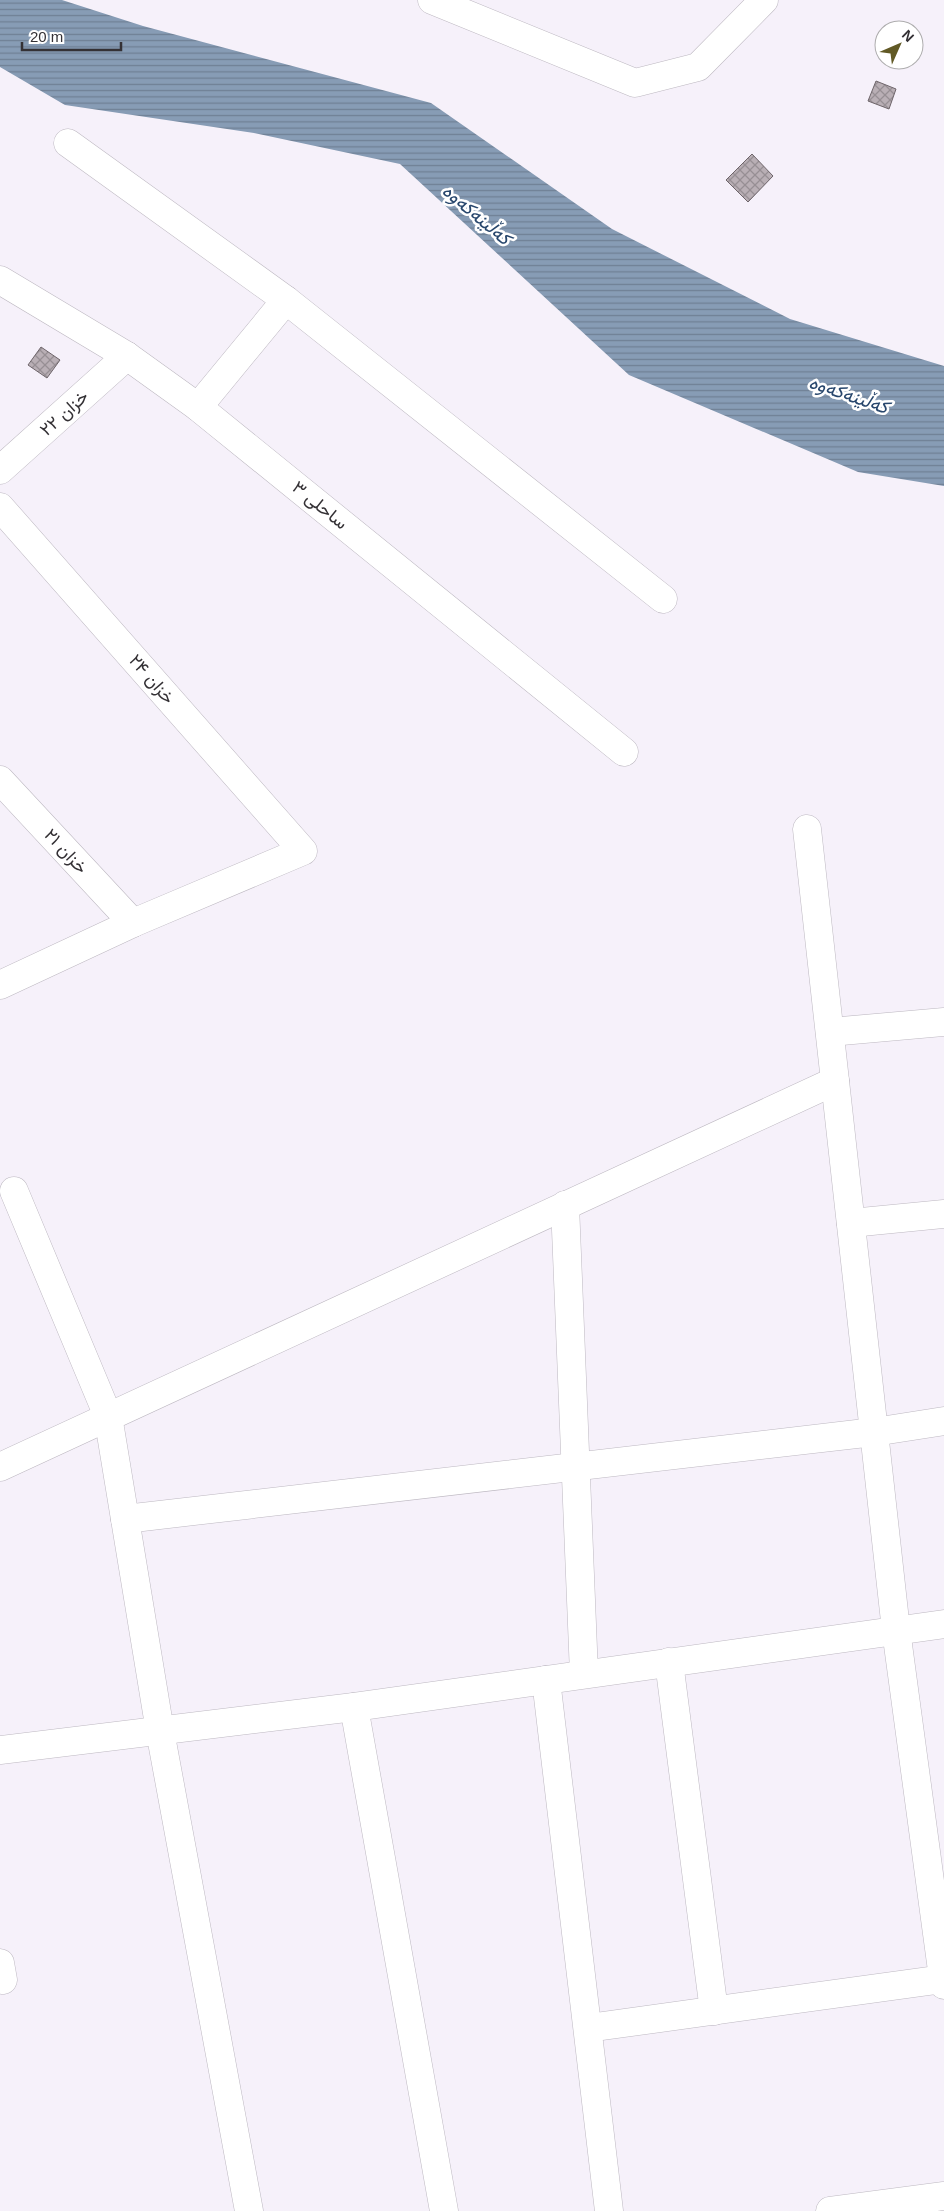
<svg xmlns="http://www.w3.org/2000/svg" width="944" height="2211" viewBox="0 0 944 2211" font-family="Arial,Vazirmatn,sans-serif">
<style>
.water{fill:url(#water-rules)}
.building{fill:url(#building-cross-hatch);stroke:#6e656a}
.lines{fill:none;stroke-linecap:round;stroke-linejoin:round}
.street-casing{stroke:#bdb8c1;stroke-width:29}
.secondary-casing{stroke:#bdb8c1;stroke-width:29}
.street{stroke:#fff;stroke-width:28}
.secondary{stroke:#fff;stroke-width:28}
.labels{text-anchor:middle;stroke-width:5;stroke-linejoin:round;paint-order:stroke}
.street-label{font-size:18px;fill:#343135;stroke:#fff}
.water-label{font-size:19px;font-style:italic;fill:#27466c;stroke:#fff}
</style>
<defs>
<pattern id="water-rules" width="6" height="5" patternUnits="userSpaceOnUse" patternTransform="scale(1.25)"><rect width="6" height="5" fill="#879cb5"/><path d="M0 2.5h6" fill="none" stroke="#6f8094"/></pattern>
<pattern id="building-cross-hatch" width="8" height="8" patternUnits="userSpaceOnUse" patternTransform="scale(1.25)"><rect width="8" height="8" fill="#b9afb5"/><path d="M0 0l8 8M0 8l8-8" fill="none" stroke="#978f94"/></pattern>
</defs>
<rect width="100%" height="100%" fill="#f6f1fa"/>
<path class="water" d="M0 0H62L143 26 431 103 612 229 790 319 944 366V486L858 472 629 375 400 164 254 133 65 105 0 67Z"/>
<g class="building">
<path d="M876 81 896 89 889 109 868 101Z"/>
<path d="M752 154 773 176 748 202 726 180Z"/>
<path d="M41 347 60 360 47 378 28 365Z"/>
</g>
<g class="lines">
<defs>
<g id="street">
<path d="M68 143 286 300 663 599"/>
<path d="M0 280 127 356 198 407 624 752"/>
<path d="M198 407 286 300"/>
<path d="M0 470 127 356"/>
<path d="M0 507 303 851 133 923 0 985"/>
<path d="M0 780 133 923"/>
<path d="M807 829 896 1630 944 1985"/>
<path d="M830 1032 944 1022"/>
<path d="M14 1191 108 1416 160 1731 249 2211"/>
<path d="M565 1205 584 1674"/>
<path d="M851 1223 944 1214"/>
<path d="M0 1467 835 1081"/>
<path d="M125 1519 874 1432 944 1421"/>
<path d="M669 1662 714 2011"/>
<path d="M546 1680 609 2211"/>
<path d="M354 1707 444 2211"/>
<path d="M0 1750 354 1707 944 1624"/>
<path d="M0 1963 3 1980"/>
<path d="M588 2028 943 1979"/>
<path d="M830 2211 944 2196"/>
</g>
<path id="secondary" d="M432 0 635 83 698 67 764 0"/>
</defs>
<use href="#street" class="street-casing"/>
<use href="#secondary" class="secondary-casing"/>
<use href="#street" class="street"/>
<use href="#secondary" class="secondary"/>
</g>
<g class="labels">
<g class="street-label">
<text transform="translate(64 413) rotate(-42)" y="6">خزان ۲۲</text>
<text transform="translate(320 505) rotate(39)" y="6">ساحلی ۳</text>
<text transform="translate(152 679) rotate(49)" y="6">خزان ۲۴</text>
<text transform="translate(66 851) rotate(47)" y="6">خزان ۲۱</text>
</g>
<g class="water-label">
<text transform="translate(477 214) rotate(40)" y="7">کەڵینەکەوە</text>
<text transform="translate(849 394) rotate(19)" y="7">کەڵینەکەوە</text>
</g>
</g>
<g transform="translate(899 45) rotate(45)"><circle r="24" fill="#ffffff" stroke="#aeadae"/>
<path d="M0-4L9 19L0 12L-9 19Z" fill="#615925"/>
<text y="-8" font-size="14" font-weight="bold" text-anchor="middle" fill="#343135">N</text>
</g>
<path d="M22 42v8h99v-8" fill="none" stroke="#343135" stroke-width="2.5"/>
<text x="30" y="42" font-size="15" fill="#343135" stroke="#ffffff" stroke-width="4" paint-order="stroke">20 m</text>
</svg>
